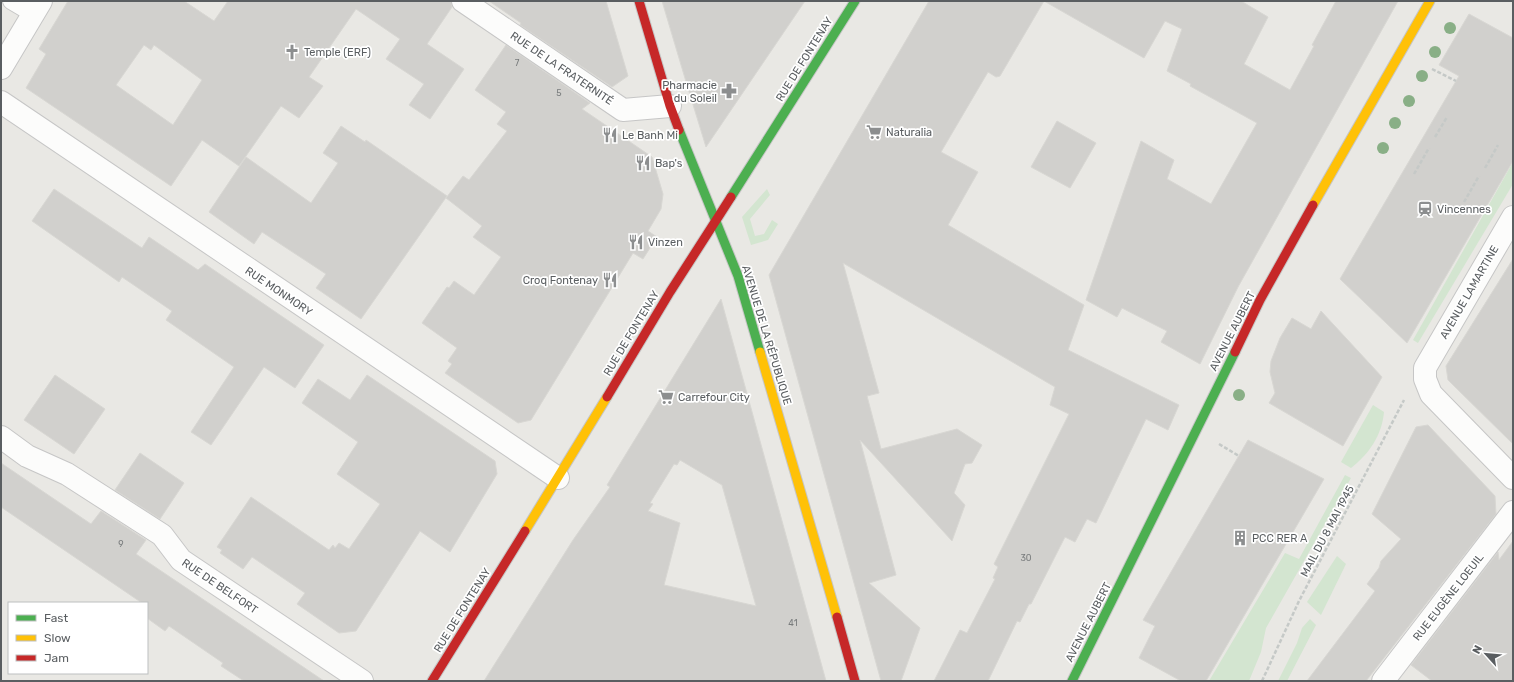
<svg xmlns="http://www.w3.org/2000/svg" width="1514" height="682" viewBox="0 0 1514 682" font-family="Rubik,sans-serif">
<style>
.green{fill:#d3e5d0}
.building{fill:#d1d0cd;stroke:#d8d7d3;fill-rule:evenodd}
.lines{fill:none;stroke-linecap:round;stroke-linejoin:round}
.lane-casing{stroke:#c6c6c6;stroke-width:18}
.street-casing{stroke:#c6c6c6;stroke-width:24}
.fast-casing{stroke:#c6c6c6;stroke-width:11}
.slow-casing{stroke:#c6c6c6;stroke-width:11}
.jam-casing{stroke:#c6c6c6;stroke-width:11}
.path{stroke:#c5c9c7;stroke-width:2.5;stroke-dasharray:4 2;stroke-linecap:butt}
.lane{stroke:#fcfcfb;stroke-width:16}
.street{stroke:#fcfcfb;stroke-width:22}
.fast{stroke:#4caf50;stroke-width:9}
.slow{stroke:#ffc107;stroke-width:9}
.jam{stroke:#c62828;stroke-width:9}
.tree{fill:#89af86}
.labels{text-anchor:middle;stroke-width:3.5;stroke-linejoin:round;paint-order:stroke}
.number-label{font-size:9px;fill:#797c7d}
.poi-label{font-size:11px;fill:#5a5e61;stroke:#fff;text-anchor:start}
.street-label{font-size:11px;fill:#5a5e61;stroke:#fff}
</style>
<rect width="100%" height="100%" fill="#e9e8e4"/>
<g class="green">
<path d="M1513 162V184L1418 343 1413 340Z"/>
<path d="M767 189 770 195 750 219 755 236 764 234 772 220 778 224 768 240 751 245 742 217Z"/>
<path d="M1373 405 1384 412C1382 435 1369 454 1351 468L1341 462Z"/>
<path d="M1345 475 1351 478 1266 628 1261 652 1249 681H1209L1285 553 1299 559Z"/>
<path d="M1337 556 1346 564 1321 615 1307 602Z"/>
<path d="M1310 619 1316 625 1287 681H1278L1297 643 1302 628Z"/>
</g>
<g class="building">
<path d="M68 1H184L214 21 228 1H451L452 7 427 44 464 69 430 119 409 105 424 84 386 59 400 39 356 9 309 77 323 86 299 118 281 106 239 166 202 140 171 186 26 88 46 54 39 49ZM144 45 151 50 154 45 202 80 173 125 116 85Z"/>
<path d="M489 1H606L628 76 612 87 520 25 521 23Z"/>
<path d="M662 1H805L706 147 687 85Z"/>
<path d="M929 1H1241L1268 17 1244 64 1290 90 1314 46 1312 45 1336 1H1398L1238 287 1200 364 1161 342 1167 331 1122 308 1117 317 1086 300 1141 141 1174 160 1167 179 1211 204 1257 123 1190 86 1191 84 1167 71 1182 29 1165 21 1144 58 1044 1 1000 76 996 77 988 72 941 152 978 172 948 225 1084 305 1068 350 1179 405 1168 430 1146 419 1096 523 1087 519 1075 542 1065 537 1031 604H1029L1020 622 1017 621 988 681H934L960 630 967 633 995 579 993 578 998 567 994 564 1069 414 1050 405 1055 387 843 263 879 393 867 396 881 449 957 429 982 445 972 463 965 464 954 493 965 505 952 541 860 440 896 575 869 583 920 628 901 681H881L769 275Z"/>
<path d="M1469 14 1513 38V161L1407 343 1340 279 1459 76 1439 65Z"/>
<path d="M506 45 590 103 582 109 652 157 663 194 661 209 648 231 657 237 643 259 633 253 531 420 518 423 445 373 452 364 448 361 457 348 422 323 447 287 449 288 454 281 474 295 501 257 473 237 482 226 446 198 463 176 469 180 507 131 497 124 506 112 475 90Z"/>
<path d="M1057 121 1096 143 1070 188 1031 167Z"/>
<path d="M341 126 365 142 366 140 447 196 361 319 316 288 326 274 262 232 254 244 209 212 246 157 311 203 338 163 323 153Z"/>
<path d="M54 189 142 248 149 237 198 270 205 264 324 345 295 388 264 367 211 445 191 432 234 367 166 320 172 311 122 277 119 282 32 221Z"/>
<path d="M1513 259V444L1448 380 1446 366Z"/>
<path d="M721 299 826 681H484L573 540 610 487 607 485ZM680 460 722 485 756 606 664 585 680 523 648 511 653 504 650 503 674 464 677 465Z"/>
<path d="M1321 311 1382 377 1343 446 1269 403 1275 393 1270 372 1271 361 1280 338 1292 318 1311 329Z"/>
<path d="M55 375 105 409 74 454 24 420Z"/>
<path d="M367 375 495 461 497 474 450 552 420 531 356 631 339 633 297 604 305 593 252 557 243 569 220 553 222 550 217 547 251 497 329 550 333 545 335 548 339 543 349 549 380 504 337 474 358 442 302 403 318 379 350 400Z"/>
<path d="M1428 425 1495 496 1496 514 1366 681H1307L1375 591 1367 584 1379 568 1381 561 1401 539 1372 514 1416 427Z"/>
<path d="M1248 440 1324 479 1206 681H1181L1139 658 1155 626 1143 620Z"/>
<path d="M140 453 184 483 160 519 115 490Z"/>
<path d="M1 463 91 524 101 511 146 540 136 554 324 681H244L221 666 223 663 169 626 165 631 147 618V603H142L1 507Z"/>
<path d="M1513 541V681H1432L1411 665 1498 552 1499 560Z"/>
</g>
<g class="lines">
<defs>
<path id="lane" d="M11 1 33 14"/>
<g id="street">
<path d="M463 1 623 110 670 106"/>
<path d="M1 68 41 1"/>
<path d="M1 102 558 478"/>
<path d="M1513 217 1425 368V379L1431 394 1513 478"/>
<path d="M1 437 27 456 67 474 162 535 181 560 362 681"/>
<path d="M1383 681 1513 512"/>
</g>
<g id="fast">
<path d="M679 130 738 276 760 352"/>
<path d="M731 197 855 1"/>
<path d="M1072 681 1235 352"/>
</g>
<g id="slow">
<path d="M1313 205 1430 1"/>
<path d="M760 352 837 617"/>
<path d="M525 531 607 397"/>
</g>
<g id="jam">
<path d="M639 1 670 106 679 130"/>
<path d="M1235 352 1260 300 1313 205"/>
<path d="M607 397 670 292 731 197"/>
<path d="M837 617 855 681"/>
<path d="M432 681 525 531"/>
</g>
</defs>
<use href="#lane" class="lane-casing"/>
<use href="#street" class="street-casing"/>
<use href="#fast" class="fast-casing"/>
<use href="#slow" class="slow-casing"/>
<use href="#jam" class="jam-casing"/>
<g class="path">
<path d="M1432 69 1456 81"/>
<path d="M1435 137 1447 117"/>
<path d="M1485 168 1498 145"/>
<path d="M1414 174 1429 148"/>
<path d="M1464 202 1479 176"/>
<path d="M1219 444 1239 456"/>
<path d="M1262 681 1299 601 1404 400"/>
</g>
<use href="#lane" class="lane"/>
<use href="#street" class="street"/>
<use href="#fast" class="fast"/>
<use href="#slow" class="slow"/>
<use href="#jam" class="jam"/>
</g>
<g class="tree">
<circle cx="1450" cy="28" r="6"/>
<circle cx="1435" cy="52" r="6"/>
<circle cx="1422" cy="76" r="6"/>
<circle cx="1409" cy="101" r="6"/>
<circle cx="1395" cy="123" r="6"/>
<circle cx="1383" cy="148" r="6"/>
<circle cx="1239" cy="395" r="6"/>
</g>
<defs>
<symbol id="church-bare" viewBox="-9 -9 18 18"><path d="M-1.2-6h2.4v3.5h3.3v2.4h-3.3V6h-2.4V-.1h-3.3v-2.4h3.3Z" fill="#8c8e8f" stroke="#fff" stroke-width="2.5" paint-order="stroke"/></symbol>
<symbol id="pharmacy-bare" viewBox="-9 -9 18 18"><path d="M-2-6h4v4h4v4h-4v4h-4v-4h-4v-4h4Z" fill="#8c8e8f" stroke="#fff" stroke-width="2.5" paint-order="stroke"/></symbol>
<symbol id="supermarket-bare" viewBox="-9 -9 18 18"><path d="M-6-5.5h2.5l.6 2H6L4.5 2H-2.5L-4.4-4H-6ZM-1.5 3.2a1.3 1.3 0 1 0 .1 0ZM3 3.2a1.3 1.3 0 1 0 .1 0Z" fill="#8c8e8f" stroke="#fff" stroke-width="2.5" paint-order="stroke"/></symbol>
<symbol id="restaurant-bare" viewBox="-9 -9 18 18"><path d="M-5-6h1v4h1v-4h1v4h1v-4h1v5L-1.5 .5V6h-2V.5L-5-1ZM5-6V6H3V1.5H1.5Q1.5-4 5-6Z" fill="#8c8e8f" stroke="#fff" stroke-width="2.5" paint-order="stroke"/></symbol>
<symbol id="station-bare" viewBox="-9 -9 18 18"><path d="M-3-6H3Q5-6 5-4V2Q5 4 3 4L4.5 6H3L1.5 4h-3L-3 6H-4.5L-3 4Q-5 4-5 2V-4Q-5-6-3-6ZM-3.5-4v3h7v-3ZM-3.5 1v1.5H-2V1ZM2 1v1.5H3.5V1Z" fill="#8c8e8f" stroke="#fff" stroke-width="2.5" paint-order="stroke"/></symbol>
<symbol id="building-bare" viewBox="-9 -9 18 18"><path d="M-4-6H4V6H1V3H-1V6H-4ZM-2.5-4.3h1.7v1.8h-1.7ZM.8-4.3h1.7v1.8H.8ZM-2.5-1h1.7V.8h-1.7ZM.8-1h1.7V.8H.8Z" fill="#8c8e8f" stroke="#fff" stroke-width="2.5" paint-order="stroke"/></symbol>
</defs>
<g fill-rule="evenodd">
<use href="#church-bare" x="281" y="41" width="22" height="22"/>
<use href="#pharmacy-bare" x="718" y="80" width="22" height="22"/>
<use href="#supermarket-bare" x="863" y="121" width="22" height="22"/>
<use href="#restaurant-bare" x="599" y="124" width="22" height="22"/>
<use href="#restaurant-bare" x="632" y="152" width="22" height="22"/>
<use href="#station-bare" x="1414" y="198" width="22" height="22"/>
<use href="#restaurant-bare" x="625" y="231" width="22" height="22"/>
<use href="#restaurant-bare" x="599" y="269" width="22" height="22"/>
<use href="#supermarket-bare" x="655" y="386" width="22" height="22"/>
<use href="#building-bare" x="1229" y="527" width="22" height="22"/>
</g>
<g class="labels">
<g class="number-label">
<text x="517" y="66">7</text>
<text x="559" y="96">5</text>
<text x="121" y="547">9</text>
<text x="1026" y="561">30</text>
<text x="793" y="626">41</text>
</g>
<g class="poi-label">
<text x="304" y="56">Temple (ERF)</text>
<text x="717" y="89" text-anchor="end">Pharmacie<tspan x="717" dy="13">du Soleil</tspan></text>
<text x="886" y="136">Naturalia</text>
<text x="622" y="139">Le Banh Mi</text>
<text x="655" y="167">Bap's</text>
<text x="1437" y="213">Vincennes</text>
<text x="648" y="246">Vinzen</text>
<text x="598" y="284" text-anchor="end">Croq Fontenay</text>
<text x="678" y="401">Carrefour City</text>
<text x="1252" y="542">PCC RER A</text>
</g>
<g class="street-label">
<text transform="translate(804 59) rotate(-58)" y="4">RUE DE FONTENAY</text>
<text transform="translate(562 68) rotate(34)" y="4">RUE DE LA FRATERNITÉ</text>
<text transform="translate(279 291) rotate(34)" y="4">RUE MONMORY</text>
<text transform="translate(1469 292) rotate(-60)" y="4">AVENUE LAMARTINE</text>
<text transform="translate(1232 331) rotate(-63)" y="4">AVENUE AUBERT</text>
<text transform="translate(631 333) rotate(-59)" y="4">RUE DE FONTENAY</text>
<text transform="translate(767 335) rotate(73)" y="4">AVENUE DE LA RÉPUBLIQUE</text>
<text transform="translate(1327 531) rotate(-62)" y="4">MAIL DU 8 MAI 1945</text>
<text transform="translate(220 586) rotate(34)" y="4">RUE DE BELFORT</text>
<text transform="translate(1448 597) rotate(-52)" y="4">RUE EUGÈNE LOEUIL</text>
<text transform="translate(462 610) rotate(-58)" y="4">RUE DE FONTENAY</text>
<text transform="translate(1088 622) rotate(-63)" y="4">AVENUE AUBERT</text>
</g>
</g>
<rect width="1514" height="682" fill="none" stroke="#5a5e61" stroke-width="4"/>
<rect x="8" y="602" width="140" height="72" fill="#ffffff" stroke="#bdbfc0"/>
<rect x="16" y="615" width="20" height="6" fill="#4caf50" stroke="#bdbfc0"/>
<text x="44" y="622" font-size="12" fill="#5a5e61">Fast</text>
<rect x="16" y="635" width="20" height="6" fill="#ffc107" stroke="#bdbfc0"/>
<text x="44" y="642" font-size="12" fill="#5a5e61">Slow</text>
<rect x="16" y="655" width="20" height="6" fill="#c62828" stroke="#bdbfc0"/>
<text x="44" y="662" font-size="12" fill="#5a5e61">Jam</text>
<g transform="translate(1486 654) rotate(297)" stroke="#ffffff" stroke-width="3" paint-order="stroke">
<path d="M0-3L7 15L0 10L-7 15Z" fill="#5a5e61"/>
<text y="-6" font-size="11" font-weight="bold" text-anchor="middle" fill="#5a5e61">N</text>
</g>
</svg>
